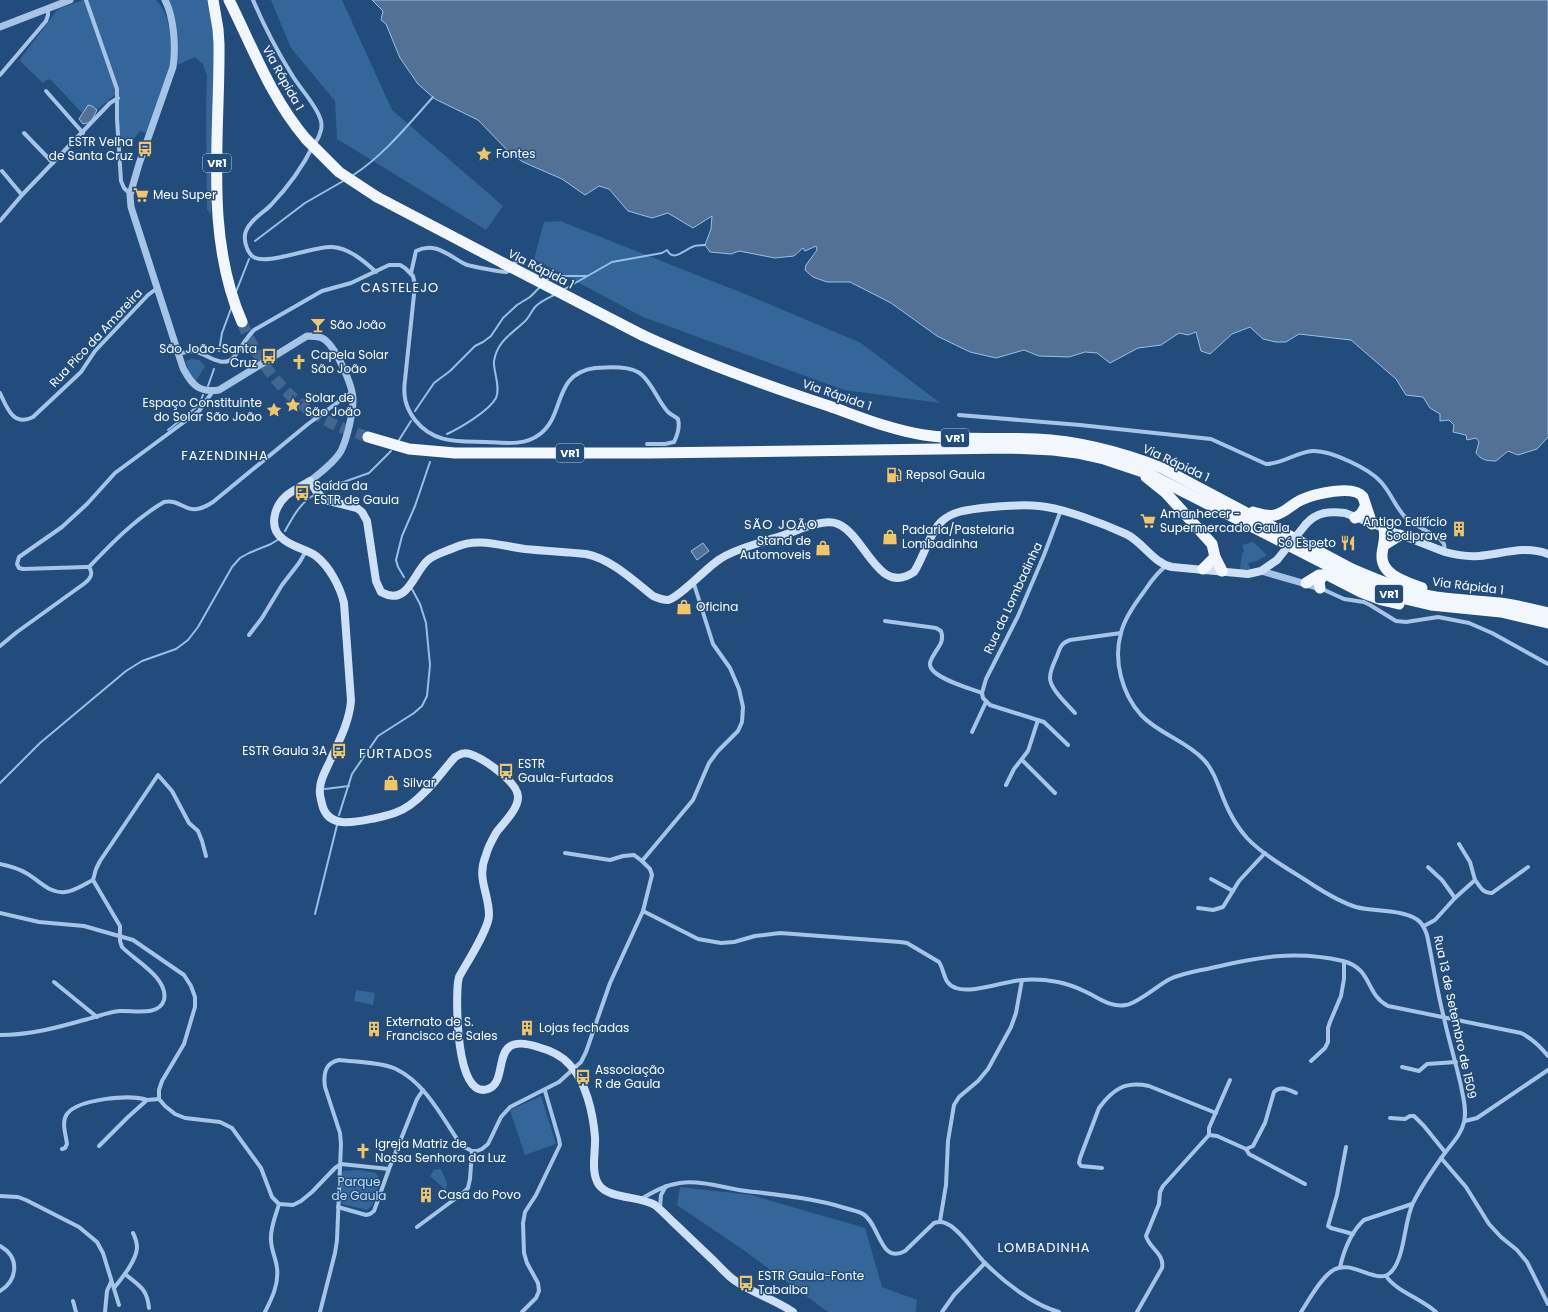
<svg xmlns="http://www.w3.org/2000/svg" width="1548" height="1312" viewBox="0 0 1548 1312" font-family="Poppins,sans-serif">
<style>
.green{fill:#35669a}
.water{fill:#527195;stroke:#98c0e7}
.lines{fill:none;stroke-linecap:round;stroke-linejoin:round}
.stream{stroke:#98c0e7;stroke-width:2}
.trunk-tunnel{stroke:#436790;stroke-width:11;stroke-dasharray:11 5.5;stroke-linecap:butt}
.minor{stroke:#a5c4e6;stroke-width:4}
.tertiary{stroke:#a5c4e6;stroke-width:7}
.secondary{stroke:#cee0f5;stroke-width:8}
.trunk{stroke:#f2f7fe;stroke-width:11}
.secondary-bridge{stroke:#cee0f5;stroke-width:8}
.trunk-bridge{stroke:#f2f7fe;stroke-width:11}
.labels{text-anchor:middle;stroke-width:3;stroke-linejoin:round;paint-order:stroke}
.shield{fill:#224c7c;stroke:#bdc9d8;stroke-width:1}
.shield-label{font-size:11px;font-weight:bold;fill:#fff}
.street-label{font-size:12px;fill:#fff;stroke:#224c7c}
.poi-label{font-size:12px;fill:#fff;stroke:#224c7c;text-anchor:start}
.park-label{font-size:12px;fill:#c8def5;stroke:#224c7c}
.neighbourhood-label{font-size:13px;letter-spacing:1px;fill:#fff;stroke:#224c7c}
</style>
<rect width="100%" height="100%" fill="#224c7c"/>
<g class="green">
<path d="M83 0H156C173 18 174 52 169 74 166 93 155 115 149 134L140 131 133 140H125L118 135 117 93 97 110 92 106 88 105 82 113 52 81 48 79 43 83 20 61 21 58 58 9Z"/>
<path d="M165 0H207L213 30 215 76 211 215 207 209 206 110 207 76 203 64 195 57 173 67 174 57Z"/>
<path d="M271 0H342L392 110 503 206 486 230 337 139 335 101 291 48Z"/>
<path d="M560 221 750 296 861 343 940 403 844 390 643 317 534 259 544 222Z"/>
<path d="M192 359 199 360 205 366 196 381C191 375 187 368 186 361Z"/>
<path d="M1253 542 1267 555 1257 561 1248 563 1251 569H1240L1242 553 1244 552 1242 545Z"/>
<path d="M356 990 375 993 373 1005 354 1001Z"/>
<path d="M541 1096 556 1144 525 1155 510 1110Z"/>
<path d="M441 1169 447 1183 446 1190 430 1176 434 1170Z"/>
<path d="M359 1170 376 1173 380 1180 372 1206 367 1210 342 1204 341 1201 342 1173 344 1171Z"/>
<path d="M680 1187 751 1195 865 1228 882 1287 917 1300 916 1312H828L742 1249 677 1205Z"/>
</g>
<g class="water">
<path d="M372 0H1548V437L1537 449 1518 455 1508 451 1496 461C1487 461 1481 460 1476 453L1479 442 1476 438 1467 440 1466 435 1453 432 1454 425 1449 420 1440 421V414L1430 408 1423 397 1406 395 1396 379 1351 340 1299 334 1286 342H1276L1263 339 1250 327 1232 334 1210 354 1201 351 1196 332 1188 335 1179 333 1161 345 1138 348 1110 363 1097 353 1085 352 1069 357 1039 356 1024 350 996 358 970 352 937 336 891 303 850 282H827L813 277 805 270 806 265 817 250 816 246 805 251 803 248 794 256 775 258 739 251 731 254 710 252 705 245 711 229 712 216 693 228 668 213 652 218 628 211 609 189 599 186 585 195 562 179 523 162 511 154 478 120 435 99 418 84 400 58 386 24 381 20 383 11Z"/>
<path d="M88 105 92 106 97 110 91 122 83 124 79 119Z"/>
<path d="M703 543 709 551 697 560 691 551Z"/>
</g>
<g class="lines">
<g class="stream">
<path d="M352 176C384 155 408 125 433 97"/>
<path d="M255 241 305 203 345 180"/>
<path d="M546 281 551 276H587"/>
<path d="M563 290 612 262 662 253 667 250C673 262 683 251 692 247 696 245 700 245 705 245"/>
<path d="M236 292 249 259"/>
<path d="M219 351 222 333 232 306"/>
<path d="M208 386 214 369"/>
<path d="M415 411 434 383 450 371 475 346 483 342 491 336 503 318 517 305 530 297 540 287"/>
<path d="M168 430 199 405 203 395"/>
<path d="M447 434C460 428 489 411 496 398 501 387 493 371 494 361 497 342 510 335 523 323 529 319 531 311 536 306 541 301 548 298 554 295"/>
<path d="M399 440 411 421"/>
<path d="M324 489 369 473 391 451"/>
<path d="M285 531C293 517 299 504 314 495"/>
<path d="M404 577 398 567 396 560 402 536 415 506 430 462"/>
<path d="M0 783 40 743 126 671 142 661 176 649 188 640 198 627 232 567 240 558 249 553 271 544 279 539"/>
<path d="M325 789 349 786"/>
<path d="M339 815 352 774 378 736 414 713 422 706 427 696 430 665 426 623 420 604 412 589"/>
<path d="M315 914 337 825"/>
</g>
<path class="trunk-tunnel" d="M242 322C259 365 289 403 331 423 343 429 356 433 368 437"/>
<g class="minor">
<path d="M86 0 117 89V119L121 181 124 188 130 194"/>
<path d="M253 0C264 26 277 51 292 75 299 87 316 105 320 118 322 122 322 129 320 133 319 137 316 142 313 146 302 168 288 187 271 205 263 213 250 220 246 231 243 238 246 250 252 256 265 267 312 246 332 247 349 248 364 261 376 272"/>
<path d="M0 75 46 21 48 15V9"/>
<path d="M46 91 83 133"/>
<path d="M24 133 53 163"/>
<path d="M2 171 22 195"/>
<path d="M0 221 22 195 110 103 118 98"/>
<path d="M411 273 416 251C435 241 449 256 465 264 468 266 502 272 506 272 507 272 510 270 511 270L517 259"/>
<path d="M178 354C183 353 189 351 194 351 205 353 222 369 233 358 240 350 245 339 254 330L322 291 351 283 389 265H400L405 268 413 276 415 285 405 380C403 395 405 407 415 420 434 444 458 441 487 442 504 443 525 446 540 434 566 414 552 374 595 368 608 367 632 365 642 375 653 385 658 401 668 412 671 415 675 416 678 419 680 427 678 434 674 442L665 444H647"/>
<path d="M0 393C7 408 13 427 33 417L81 372 95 351 148 295 156 289"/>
<path d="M959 415 1080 425 1211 439 1266 464C1283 464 1296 452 1313 451 1330 450 1370 469 1381 482 1391 493 1396 508 1406 518 1416 526 1429 532 1440 539L1444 544 1445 552"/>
<path d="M1061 510 1044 555 1018 616 986 679 982 693 983 698 990 705 1044 722 1068 745"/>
<path d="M1166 566C1156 573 1150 583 1143 593 1134 605 1124 619 1121 633 1113 660 1122 694 1141 715 1159 734 1185 740 1203 759 1217 773 1220 795 1230 813 1234 821 1240 830 1247 838 1264 856 1292 871 1313 885 1327 894 1340 902 1356 907 1374 912 1407 909 1420 922 1424 926 1425 930 1427 935 1433 963 1437 991 1444 1018 1449 1041 1456 1063 1461 1086 1463 1097 1467 1110 1464 1122 1461 1136 1450 1145 1442 1157 1432 1171 1421 1187 1413 1203 1404 1221 1405 1258 1391 1272 1378 1287 1351 1257 1332 1271 1320 1279 1309 1300 1301 1312"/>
<path d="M89 567C112 543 135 519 164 502 184 498 186 520 213 502L308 424 352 392"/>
<path d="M1320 588 1344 599 1364 602 1370 605 1396 621 1406 622 1438 617 1469 623 1492 633 1548 664"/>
<path d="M885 621 936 628 941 631C944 639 941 644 936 651 934 655 929 661 930 665 931 678 972 689 982 693"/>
<path d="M249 635 262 618 282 585 299 563 306 551"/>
<path d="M0 646 17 632 85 583C90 579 94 574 89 567H86L23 569 19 568 17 564 19 557 62 527 87 504 115 473 199 411 213 391"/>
<path d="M1075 713C1068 705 1050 689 1050 678 1050 670 1054 663 1057 656 1060 648 1061 643 1070 640L1121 633"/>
<path d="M972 732 986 702"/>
<path d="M1022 760 1055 793"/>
<path d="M1006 785 1014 769 1028 751 1038 720"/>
<path d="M565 853 610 860 623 856 634 855 642 861"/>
<path d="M0 864C9 866 18 868 26 873 39 880 49 894 65 892 75 891 84 884 93 880"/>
<path d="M1428 867 1442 880 1455 898"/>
<path d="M1211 879 1233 891"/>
<path d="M1475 880C1480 886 1483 894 1492 893L1528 867"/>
<path d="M1198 908 1213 910 1223 907 1239 881 1265 853"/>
<path d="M643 911 652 875 650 869 642 861 693 800 709 763 718 751 738 731 742 722 743 707 739 689 730 668 713 644 693 581"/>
<path d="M0 913 39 922 84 926 133 940 184 975 191 986 195 997V1007L184 1044 162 1081 159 1090V1099L165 1106 175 1114 185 1118 220 1122 232 1128 261 1168 272 1197 279 1204 293 1205 301 1201 312 1192 335 1168 341 1164 389 1169"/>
<path d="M1424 926 1435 920 1455 898 1475 880 1470 862 1459 844"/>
<path d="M54 982 97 1017"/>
<path d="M0 1035C29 1035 56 1028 84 1020 96 1017 108 1012 120 1011 132 1010 159 1017 164 1000 169 978 134 960 122 947L120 941V926L93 880 96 869 100 861 158 775 172 791 189 823 198 831 202 841 206 856"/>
<path d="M1311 1061 1325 1048 1328 1042V1028L1330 1022 1341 996 1344 979V962"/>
<path d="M1402 1067 1419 1071 1427 1064 1456 1062"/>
<path d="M1390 1118 1405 1119 1410 1116H1414L1424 1126 1445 1152"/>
<path d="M1465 1121 1477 1118 1548 1070"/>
<path d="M1209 1135V1128L1230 1080"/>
<path d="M99 1146 128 1117 147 1100 159 1099"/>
<path d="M1346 1147 1337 1195 1328 1226 1331 1228 1353 1234"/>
<path d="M62 1149 65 1148 67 1144C66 1135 61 1122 67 1114 78 1099 130 1094 147 1100"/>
<path d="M1246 1149 1249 1154 1305 1184"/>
<path d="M472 1151H477L482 1149 488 1144 501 1117 510 1107 559 1082 581 1062 586 1052 610 983 643 911 698 939 721 943 734 942 755 936 780 933 900 942 907 943 939 962C945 971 943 984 956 988 971 994 1005 981 1022 980 1033 979 1047 980 1058 982 1067 984 1076 987 1084 991 1098 997 1110 1008 1126 1005 1138 1003 1158 985 1170 979 1183 973 1198 971 1211 968 1258 957 1295 950 1343 961 1373 969 1365 994 1388 1006L1521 1033C1533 1039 1540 1046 1548 1056"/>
<path d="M1441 1158 1466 1187 1489 1224 1501 1237 1517 1250 1527 1262 1548 1304"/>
<path d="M1102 1168 1081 1166 1079 1163 1080 1158 1099 1108C1113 1089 1125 1081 1149 1086L1216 1113"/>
<path d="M0 1196 18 1197 26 1200 79 1227 97 1242 103 1253 119 1305"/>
<path d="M641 1199C653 1192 665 1185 680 1183 701 1180 725 1188 746 1191 779 1195 813 1198 845 1208 851 1210 858 1211 863 1214 880 1224 880 1265 905 1251L934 1223C941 1221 945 1222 951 1226 965 1236 973 1251 985 1263 1004 1282 1033 1305 1059 1312"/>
<path d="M338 1207 366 1215 370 1214 374 1211 389 1169 417 1099 423 1090"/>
<path d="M660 1208 661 1195 666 1186"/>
<path d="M940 1221 946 1185 948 1141 954 1105 959 1097 978 1081 988 1069 1011 1027 1016 1013 1022 980"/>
<path d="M0 1246C20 1257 18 1280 0 1291"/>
<path d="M1340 1267C1344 1250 1352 1231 1364 1220L1412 1204"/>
<path d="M125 1274C139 1286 147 1288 149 1308"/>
<path d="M1386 1276C1396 1291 1422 1299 1436 1312"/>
<path d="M114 1288C122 1278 136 1261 137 1248 137 1243 135 1237 133 1233"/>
<path d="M73 1301 76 1312"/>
<path d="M105 1312 107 1291 111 1282"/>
<path d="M265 1312C272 1298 279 1284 277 1268 276 1258 271 1250 271 1240 270 1228 276 1215 279 1204"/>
<path d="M320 1312 335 1253 337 1240 341 1144 340 1133 325 1087C323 1074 325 1063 339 1060 356 1062 381 1062 396 1069 425 1083 442 1117 459 1142L464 1147 472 1151 470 1179 468 1188 463 1193 417 1227"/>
<path d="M522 1312 536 1298 539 1291 538 1283 527 1263 524 1253 523 1223 525 1212 536 1195 560 1145 559 1139 545 1091"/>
<path d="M942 1312 954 1295 985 1263"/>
<path d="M1137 1312 1162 1268C1165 1254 1149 1248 1146 1236L1159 1204 1160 1192 1163 1186 1209 1135 1217 1136 1246 1149 1253 1146 1265 1123 1274 1092C1280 1085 1289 1090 1296 1093"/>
</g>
<g class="tertiary">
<path d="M165 0C174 17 176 47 173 67L139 164 130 195 131 207 183 368C192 385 199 393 219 390L307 336C311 336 317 336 322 338 335 344 353 386 353 400 353 413 347 439 341 451 334 463 320 473 310 481"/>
<path d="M0 27 70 0"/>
<path d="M1261 571 1320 588"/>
</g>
<g class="secondary">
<path d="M1306 524C1317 512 1329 511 1345 513L1445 552C1456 555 1467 557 1479 556 1502 554 1525 545 1548 554"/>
<path d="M793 1312C774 1299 752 1293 734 1280 727 1275 721 1268 714 1261 700 1248 687 1235 673 1222 667 1216 661 1210 655 1205 640 1196 609 1199 599 1185 590 1172 596 1151 595 1137 593 1113 586 1081 569 1064 561 1055 549 1050 538 1047 487 1030 511 1081 488 1089 455 1100 456 999 458 982L459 977C466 964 489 929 489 915 489 892 476 879 486 855 488 847 492 840 496 833 503 823 518 810 518 797 518 782 483 758 470 754 464 752 460 754 455 757 440 774 428 792 410 805 399 813 388 815 376 818 356 822 328 830 322 804 321 799 319 794 320 789 320 779 326 770 330 761 339 741 349 723 351 701L344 603C340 587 330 567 316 556 306 549 292 547 283 539 268 528 274 507 286 496 293 490 302 486 310 481L316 491 325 500 357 508 362 512 367 521 376 581 381 592C408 607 413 573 428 560 435 554 447 551 456 547 478 537 501 546 525 549 545 551 566 552 586 554 611 559 633 580 653 596 658 598 662 600 668 600 679 598 707 567 720 559 735 549 754 545 771 539 783 536 794 531 806 527 816 524 828 520 838 524 866 536 878 597 914 572 924 557 929 533 942 521 953 511 967 510 982 508 1001 506 1020 504 1039 506 1063 508 1104 524 1126 534 1143 542 1153 563 1172 567L1248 574 1261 571 1277 560"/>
</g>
<g class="trunk">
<path d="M213 0 218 29 219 44C220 137 204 235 242 322"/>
<path d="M229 0C253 48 271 98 306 139"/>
<path d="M377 197 503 263"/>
<path d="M642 335C703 363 765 385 829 406 860 417 891 430 924 435 961 441 999 437 1036 439 1080 441 1121 452 1162 468L1352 569C1380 581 1407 592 1436 597 1457 600 1479 601 1500 603 1516 605 1532 609 1548 613"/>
<path d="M368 437 409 449 455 453H648L1009 448 1053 450 1077 453 1104 459 1149 474 1368 586 1401 598 1431 605 1501 612 1548 623"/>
<path d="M1146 477 1166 493 1212 544 1215 557 1222 571"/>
<path d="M1253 512C1260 514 1267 517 1275 515 1285 513 1292 504 1301 500 1314 494 1354 484 1363 497L1372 524"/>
<path d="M1355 518 1361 514 1365 507"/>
<path d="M1384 529C1386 538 1383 545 1382 554 1380 575 1406 582 1422 588"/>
<path d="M1384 545 1400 535"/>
<path d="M1203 569 1215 557"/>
<path d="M1306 583 1319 575H1328L1361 592 1382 600 1399 604"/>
<path d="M1320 588 1319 582 1323 575"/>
</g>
<path class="secondary-bridge" d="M1277 560 1306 524"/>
<g class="trunk-bridge">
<path d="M306 139 339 172 377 197"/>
<path d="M503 263 642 335"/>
</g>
</g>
<defs>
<symbol id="bus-bare" viewBox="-9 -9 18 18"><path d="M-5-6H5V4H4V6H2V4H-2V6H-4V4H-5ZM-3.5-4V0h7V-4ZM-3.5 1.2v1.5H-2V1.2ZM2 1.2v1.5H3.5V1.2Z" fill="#f2c566" stroke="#224c7c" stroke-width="2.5" paint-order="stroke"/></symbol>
<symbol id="sight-bare" viewBox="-9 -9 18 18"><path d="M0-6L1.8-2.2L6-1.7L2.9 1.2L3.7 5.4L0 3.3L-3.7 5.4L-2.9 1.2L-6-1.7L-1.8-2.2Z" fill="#f2c566" stroke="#224c7c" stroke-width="2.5" paint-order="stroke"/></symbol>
<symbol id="supermarket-bare" viewBox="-9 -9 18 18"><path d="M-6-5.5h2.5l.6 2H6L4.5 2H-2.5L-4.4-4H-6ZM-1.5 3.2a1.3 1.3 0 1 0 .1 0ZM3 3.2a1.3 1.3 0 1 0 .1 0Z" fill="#f2c566" stroke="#224c7c" stroke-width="2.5" paint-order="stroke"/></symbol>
<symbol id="bar-bare" viewBox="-9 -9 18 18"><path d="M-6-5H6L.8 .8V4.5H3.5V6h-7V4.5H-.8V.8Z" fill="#f2c566" stroke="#224c7c" stroke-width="2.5" paint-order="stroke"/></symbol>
<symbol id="church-bare" viewBox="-9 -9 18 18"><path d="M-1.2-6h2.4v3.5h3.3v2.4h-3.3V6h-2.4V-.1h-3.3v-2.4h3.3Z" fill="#f2c566" stroke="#224c7c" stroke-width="2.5" paint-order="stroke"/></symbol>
<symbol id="fuel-bare" viewBox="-9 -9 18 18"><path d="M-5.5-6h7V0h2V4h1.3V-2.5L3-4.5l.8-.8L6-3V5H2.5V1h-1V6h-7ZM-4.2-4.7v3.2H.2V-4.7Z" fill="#f2c566" stroke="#224c7c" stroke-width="2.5" paint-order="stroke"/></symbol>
<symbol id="building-bare" viewBox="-9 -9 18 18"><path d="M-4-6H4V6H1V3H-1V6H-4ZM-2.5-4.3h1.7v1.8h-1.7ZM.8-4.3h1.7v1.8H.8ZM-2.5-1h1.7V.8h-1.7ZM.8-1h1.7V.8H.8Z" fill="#f2c566" stroke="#224c7c" stroke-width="2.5" paint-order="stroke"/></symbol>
<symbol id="shop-bare" viewBox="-9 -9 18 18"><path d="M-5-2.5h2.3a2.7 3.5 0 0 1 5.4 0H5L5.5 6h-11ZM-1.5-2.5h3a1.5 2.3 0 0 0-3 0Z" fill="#f2c566" stroke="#224c7c" stroke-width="2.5" paint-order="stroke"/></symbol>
<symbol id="restaurant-bare" viewBox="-9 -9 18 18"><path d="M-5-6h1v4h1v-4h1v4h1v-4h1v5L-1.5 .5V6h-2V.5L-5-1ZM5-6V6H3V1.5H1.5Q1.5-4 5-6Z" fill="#f2c566" stroke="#224c7c" stroke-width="2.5" paint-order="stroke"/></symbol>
</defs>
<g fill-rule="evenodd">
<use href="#bus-bare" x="134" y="138" width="22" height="22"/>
<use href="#sight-bare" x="473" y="143" width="22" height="22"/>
<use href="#supermarket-bare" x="130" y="184" width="22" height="22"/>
<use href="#bar-bare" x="307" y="314" width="22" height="22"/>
<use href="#bus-bare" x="258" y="345" width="22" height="22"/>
<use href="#church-bare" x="288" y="351" width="22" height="22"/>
<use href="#sight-bare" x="282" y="394" width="22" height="22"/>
<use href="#sight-bare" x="263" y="399" width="22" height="22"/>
<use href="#fuel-bare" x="883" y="464" width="22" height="22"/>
<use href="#bus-bare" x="291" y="482" width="22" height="22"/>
<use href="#supermarket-bare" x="1137" y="510" width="22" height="22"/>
<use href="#building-bare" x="1448" y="518" width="22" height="22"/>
<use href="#shop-bare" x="879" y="526" width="22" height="22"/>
<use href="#restaurant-bare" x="1337" y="532" width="22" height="22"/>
<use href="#shop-bare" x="812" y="537" width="22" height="22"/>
<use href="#shop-bare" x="673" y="596" width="22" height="22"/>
<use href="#bus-bare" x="328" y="740" width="22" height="22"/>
<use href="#bus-bare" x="495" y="760" width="22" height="22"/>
<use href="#shop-bare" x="380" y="772" width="22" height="22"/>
<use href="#building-bare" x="516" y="1017" width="22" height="22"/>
<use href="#building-bare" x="363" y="1018" width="22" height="22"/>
<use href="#bus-bare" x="572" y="1066" width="22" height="22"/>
<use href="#church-bare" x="352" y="1140" width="22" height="22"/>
<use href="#building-bare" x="415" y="1184" width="22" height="22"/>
<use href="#bus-bare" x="735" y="1272" width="22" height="22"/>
</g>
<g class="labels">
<g class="shield">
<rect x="203" y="154" width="28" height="18" rx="3"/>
<rect x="941" y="429" width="28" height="18" rx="3"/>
<rect x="556" y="444" width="28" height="18" rx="3"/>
<rect x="1375" y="585" width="28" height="18" rx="3"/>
</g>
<g class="shield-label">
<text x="217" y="167">VR1</text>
<text x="955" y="442">VR1</text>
<text x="570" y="457">VR1</text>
<text x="1389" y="598">VR1</text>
</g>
<g class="street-label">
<text transform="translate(283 78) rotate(61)" y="4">Via Rápida 1</text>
<text transform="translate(541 269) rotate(27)" y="4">Via Rápida 1</text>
<text transform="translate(96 338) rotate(-47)" y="4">Rua Pico da Amoreira</text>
<text transform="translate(837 395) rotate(19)" y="4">Via Rápida 1</text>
<text transform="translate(1176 463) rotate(25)" y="4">Via Rápida 1</text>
<text transform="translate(1468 586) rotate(7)" y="4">Via Rápida 1</text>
<text transform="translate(1013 598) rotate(-65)" y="4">Rua da Lombadinha</text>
<text transform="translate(1455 1017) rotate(78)" y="4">Rua 13 de Setembro de 1509</text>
</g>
<g class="poi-label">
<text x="133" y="146" text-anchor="end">ESTR Velha<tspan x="133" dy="14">de Santa Cruz</tspan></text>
<text x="496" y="158">Fontes</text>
<text x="153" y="199">Meu Super</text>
<text x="330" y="329">São João</text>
<text x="257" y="353" text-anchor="end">São João-Santa<tspan x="257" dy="14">Cruz</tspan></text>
<text x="311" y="359">Capela Solar<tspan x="311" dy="14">São João</tspan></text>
<text x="305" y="402">Solar de<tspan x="305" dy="14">São João</tspan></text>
<text x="262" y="407" text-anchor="end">Espaço Constituinte<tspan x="262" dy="14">do Solar São João</tspan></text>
<text x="906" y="479">Repsol Gaula</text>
<text x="314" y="490">Saída da<tspan x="314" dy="14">ESTR de Gaula</tspan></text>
<text x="1160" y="518">Amanhecer -<tspan x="1160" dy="14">Supermercado Gaula</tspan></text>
<text x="1447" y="526" text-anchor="end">Antigo Edifício<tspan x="1447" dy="14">Sodiprave</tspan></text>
<text x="902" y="534">Padaria/Pastelaria<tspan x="902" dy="14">Lombadinha</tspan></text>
<text x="811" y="545" text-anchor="end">Stand de<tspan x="811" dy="14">Automoveis</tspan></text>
<text x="1336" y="547" text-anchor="end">Só Espeto</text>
<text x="696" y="611">Oficina</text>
<text x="327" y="755" text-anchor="end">ESTR Gaula 3A</text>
<text x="518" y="768">ESTR<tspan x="518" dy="14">Gaula-Furtados</tspan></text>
<text x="403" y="787">Silvar</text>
<text x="386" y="1026">Externato de S.<tspan x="386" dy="14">Francisco de Sales</tspan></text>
<text x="539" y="1032">Lojas fechadas</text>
<text x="595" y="1074">Associação<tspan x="595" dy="14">R de Gaula</tspan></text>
<text x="375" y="1148">Igreja Matriz de<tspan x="375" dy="14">Nossa Senhora da Luz</tspan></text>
<text x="438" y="1199">Casa do Povo</text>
<text x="758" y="1280">ESTR Gaula-Fonte<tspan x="758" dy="14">Tabaiba</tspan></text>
</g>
<g class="park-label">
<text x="359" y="1186">Parque<tspan x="359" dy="14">de Gaula</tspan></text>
</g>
<g class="neighbourhood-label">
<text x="400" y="292">CASTELEJO</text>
<text x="225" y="460">FAZENDINHA</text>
<text x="781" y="529">SÃO JOÃO</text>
<text x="396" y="758">FURTADOS</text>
<text x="1044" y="1252">LOMBADINHA</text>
</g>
</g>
</svg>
